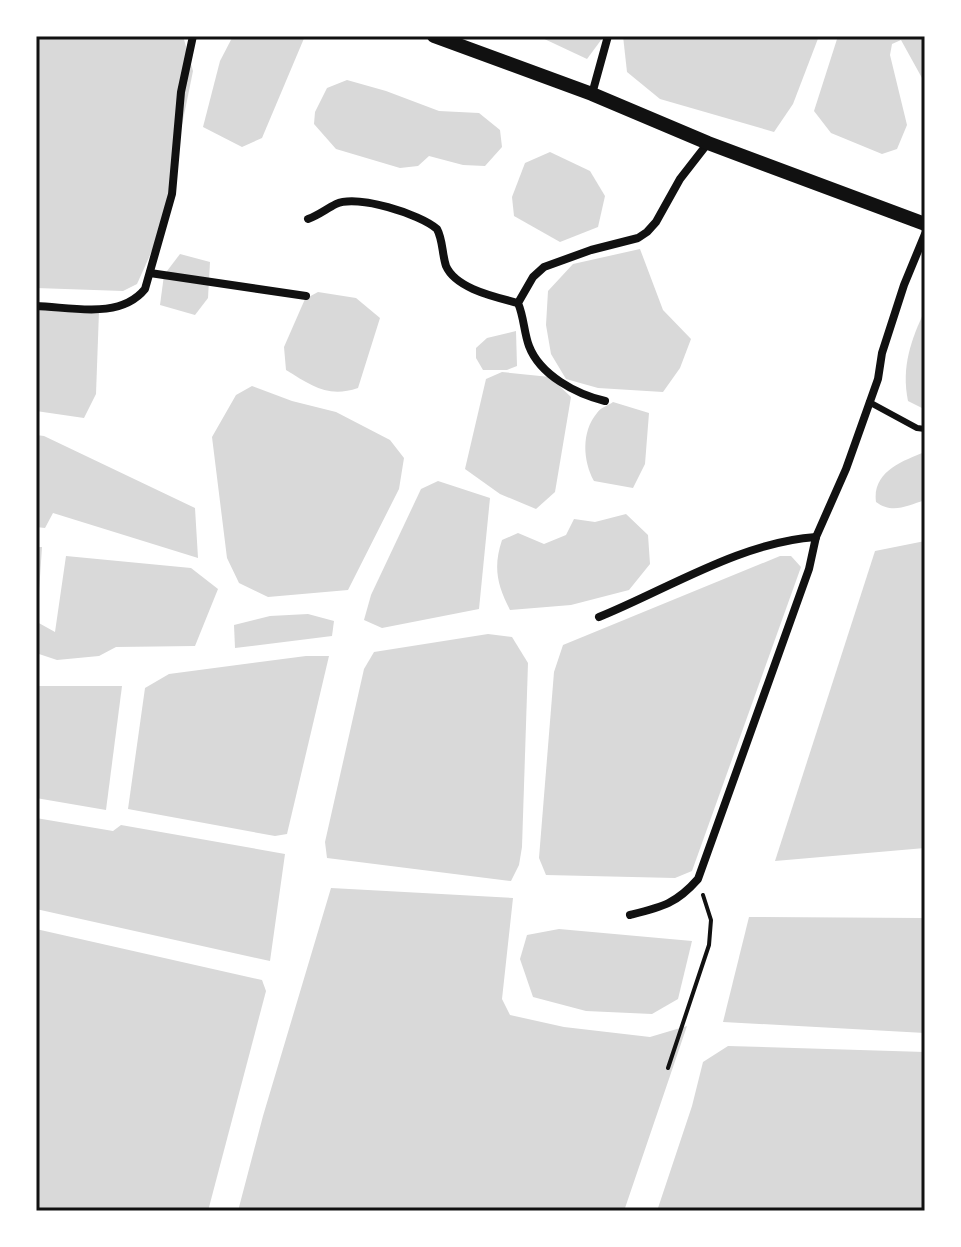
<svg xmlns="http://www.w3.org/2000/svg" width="961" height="1247" viewBox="0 0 961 1247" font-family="Ubuntu,sans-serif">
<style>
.water{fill:#d9d9d9}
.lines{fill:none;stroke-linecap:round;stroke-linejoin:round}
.path{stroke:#111;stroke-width:4}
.service{stroke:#111;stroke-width:6}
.minor{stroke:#111;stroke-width:8}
.tertiary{stroke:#111;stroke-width:14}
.neatline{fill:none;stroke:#111;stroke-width:3}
</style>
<rect width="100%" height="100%" fill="#fff"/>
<g class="water">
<path d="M54 36H183L193 71 160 233 137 284 123 291 36 288V40Z"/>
<path d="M233 36H305L262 138 242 147 203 127 220 61Z"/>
<path d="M538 36H604L587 59Z"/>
<path d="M623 36H819L793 104 774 132 660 99 627 72Z"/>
<path d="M838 36H925V75L922 78 901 40 892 44 890 55 907 125 897 149 882 154 831 133 814 111Z"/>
<path d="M347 80 386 91 439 111 479 113 500 130 502 147 485 166 463 165 429 156 418 166 400 168 336 149 314 124 315 112 327 88Z"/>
<path d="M550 152 590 171 605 196 598 227 560 242 514 216 512 197 525 163Z"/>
<path d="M640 249 663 310 691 339 680 368 663 392 598 388 566 379 551 354 546 325 548 291 573 264Z"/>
<path d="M180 254 210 262 208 298 195 315 160 305 164 275Z"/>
<path d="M318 292 356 298 380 318 358 388C328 398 312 386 286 370L284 347 305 299Z"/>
<path d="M36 307 99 311 96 394 84 418 36 411Z"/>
<path d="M925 310V409H924L908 401C901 367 911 340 925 310Z"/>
<path d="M516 331 517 366 507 370H483L476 358V348L487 338Z"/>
<path d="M502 372 550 377 571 397 555 492 536 509 500 494 465 469 486 379Z"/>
<path d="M252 386 292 401 336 412 390 440 404 458 399 489 348 590 268 597 239 583 227 558 212 437 236 395Z"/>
<path d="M613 402 649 413 645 464 633 488 594 481C583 461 581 432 597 413 600 408 609 405 613 402Z"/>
<path d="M36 435 44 436 195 508 198 558 53 513 45 528 36 527Z"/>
<path d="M925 452V500C907 506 892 514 876 502 872 472 902 461 925 452Z"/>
<path d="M438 481 490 498 479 609 382 628 364 620 371 595 421 489Z"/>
<path d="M626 514 648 535 650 564 629 590 571 605 510 610C497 585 493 567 502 540L518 533 544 544 566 535 574 519 595 522Z"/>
<path d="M925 541V848L775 861 875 551Z"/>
<path d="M36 547H42L37 622 55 632 66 556 191 568 218 589 195 646 116 647 99 656 57 660 36 653Z"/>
<path d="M780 556H791L801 567 692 871 675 878 546 875 539 858 554 672 563 645Z"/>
<path d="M308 614 334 621 332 636 235 648 234 625 270 616Z"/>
<path d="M488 634 512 637 528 663 522 847 519 865 511 881 327 858 325 842 364 669 374 652Z"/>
<path d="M306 656H329L287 834 275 836 128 809 145 688 169 674Z"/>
<path d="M36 686H122L106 810 36 798Z"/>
<path d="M36 818 113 831 121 825 285 854 270 961 36 909Z"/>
<path d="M331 888 513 898 502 999 510 1015 564 1027 650 1037 687 1026 624 1211H238L263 1116Z"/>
<path d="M749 917 922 918 925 939V1033L723 1022Z"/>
<path d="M36 929 262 980 266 991 208 1211H36Z"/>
<path d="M559 929 692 941 678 999 652 1014 586 1011 533 997 520 959 527 935Z"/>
<path d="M728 1046 925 1052V1211H657L692 1106 703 1062Z"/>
</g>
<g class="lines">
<path class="path" d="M668 1068 709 945 711 920 703 895"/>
<path class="service" d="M869 402 917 428 925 429"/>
<g class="minor">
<path d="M592 94 608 36"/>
<path d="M308 219C319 215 326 209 336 204 357 194 420 214 437 229 443 240 442 254 446 266 456 289 496 297 518 303"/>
<path d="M150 273 306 296"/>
<path d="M36 306C71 307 120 320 145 289L172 194 181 92 193 36"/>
<path d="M605 401C576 394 540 375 529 346 524 333 524 317 518 303L533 277 544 267 591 250 638 238 647 232 656 222 680 179 708 143"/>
<path d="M599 617C668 589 741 542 816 537"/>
<path d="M630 915C662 907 676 904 698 879L809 569 816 537 846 469 878 379 882 353 904 285 925 234"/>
</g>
<path class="tertiary" d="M434 36 592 94 708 143 925 224"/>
</g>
<rect width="961" height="1247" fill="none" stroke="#ffffff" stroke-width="76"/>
<rect x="38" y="38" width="885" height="1171" class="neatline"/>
</svg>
